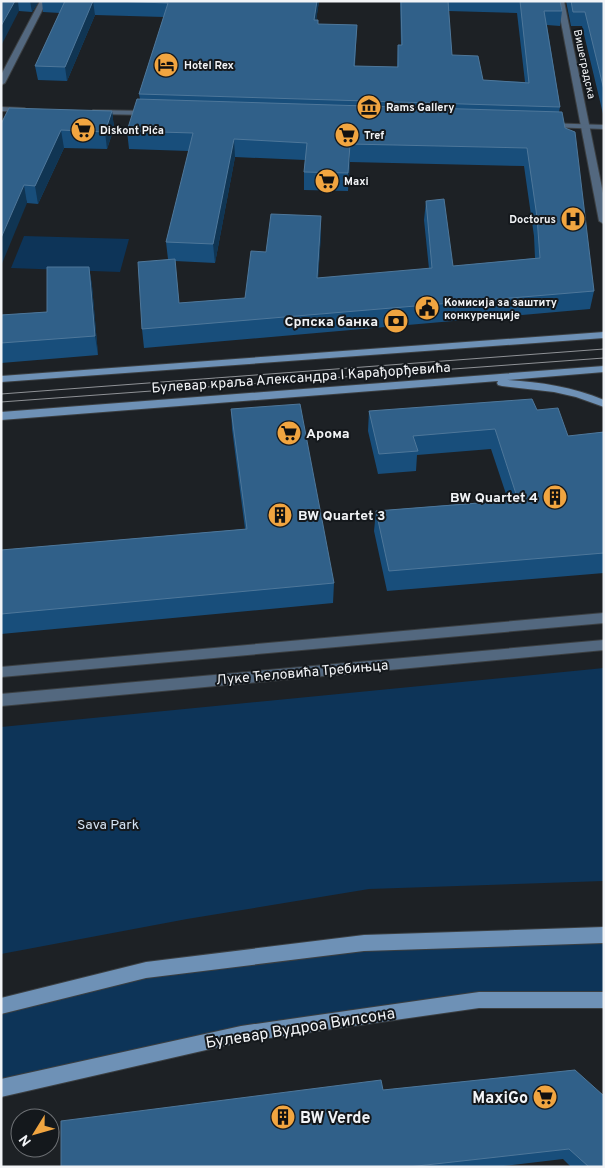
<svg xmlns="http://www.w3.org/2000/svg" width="605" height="1168" viewBox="0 0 605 1168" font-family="Overpass,sans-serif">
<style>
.green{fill:#0d3458}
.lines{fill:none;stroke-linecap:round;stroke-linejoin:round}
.minor-casing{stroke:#3b3f42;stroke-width:2}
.tertiary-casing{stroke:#3b3f42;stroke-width:2}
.secondary-casing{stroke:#3b3f42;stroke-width:2}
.minor{fill:#53687f;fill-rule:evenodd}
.tertiary{fill:#53687f;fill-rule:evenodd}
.secondary{fill:#6e91b6;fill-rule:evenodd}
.tram{stroke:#8f9296;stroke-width:1}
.wall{fill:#184e7b;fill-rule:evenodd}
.shaded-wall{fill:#103553}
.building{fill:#306089;stroke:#4e779a}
.labels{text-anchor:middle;stroke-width:4;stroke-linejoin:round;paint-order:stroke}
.far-street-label{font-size:11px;fill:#f2f4f7;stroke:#14181c}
.far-poi-label{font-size:11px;font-weight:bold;fill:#f2f4f7;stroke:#14181c;text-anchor:start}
.poi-label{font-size:14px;font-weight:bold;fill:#f2f4f7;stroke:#14181c;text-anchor:end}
.street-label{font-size:14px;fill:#f2f4f7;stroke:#14181c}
.park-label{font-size:14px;fill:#d5e3f3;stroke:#14181c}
.near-street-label{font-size:16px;fill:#f2f4f7;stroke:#14181c}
.near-poi-label{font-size:16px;font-weight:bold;fill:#f2f4f7;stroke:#14181c;text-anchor:end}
</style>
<rect width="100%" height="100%" fill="#1d2125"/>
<g class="green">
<path d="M24 236 129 239 120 272 11 268Z"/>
<path d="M604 668V881L369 889 187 919 1 954V727Z"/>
<path d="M604 935V1000H479L241 1034 1 1088V1006L146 970 364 943Z"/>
</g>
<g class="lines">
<defs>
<g id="minor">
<path d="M40 1H47L5 83 1 85V75Z"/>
<path d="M557 1H564L604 198V224L599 221Z"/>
<path d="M604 613V623L1 677V667Z"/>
<path d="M604 640V650L1 706V694Z"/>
</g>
<g id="tertiary">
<path d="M1 107 24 108 28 110 24 112 1 111Z"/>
<path d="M93 110 149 111 153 113 149 115 96 114 92 112Z"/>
<path d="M546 123 604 125V129L549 127H546Z"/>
</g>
<g id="secondary">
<path d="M604 332V338L1 382V376Z"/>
<path d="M604 366V372L507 380C540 382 573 387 604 400V407L576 397 554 392 502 386 498 385 497 383 498 381 1 420V412Z"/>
<path d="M604 927V943L364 951 146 978 1 1014V998L146 962 364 935Z"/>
<path d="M479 992H604V1008H479L241 1042 1 1097V1079L241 1026Z"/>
</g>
</defs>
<use href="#minor" class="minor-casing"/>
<use href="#tertiary" class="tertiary-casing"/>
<use href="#secondary" class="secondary-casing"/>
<use href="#minor" class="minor"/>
<use href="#tertiary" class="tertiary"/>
<use href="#secondary" class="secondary"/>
<g class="tram">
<path d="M1 394 604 349"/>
<path d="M1 402 604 358"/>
</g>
</g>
<g class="wall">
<path d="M1 1H39L32 12 19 11Z"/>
<path d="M42 1H319L316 20H318V24L357 25 355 66 397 67 398 45H401L400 1H560L562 11 560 26 547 25 560 107 559 112 594 291 590 309 144 348 142 329 168 259 166 242 189 151 129 149 127 131 140 99 139 94 164 17 95 15 67 81 38 80 35 66 60 13 43 12ZM448 11 517 13 525 82 483 80 452 55ZM235 157 305 160 304 172V190L348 191 350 162 524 166 534 236 535 258 453 266 426 201 424 220 429 269 318 278 321 234V216L266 252 245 298 179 303 175 261 215 263Z"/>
<path d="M566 1H604V118L582 26H571Z"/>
<path d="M112 111 114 128 107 149 64 148 38 204 27 203 1 124Z"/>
<path d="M89 267 92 286 98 355 1 363V315L47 312Z"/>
<path d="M231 409 334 583 333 603 1 634V550L245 529 232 429Z"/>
<path d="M537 410 568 436 604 432V573L387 591 374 531 376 511 508 500 491 449 417 455 416 471 378 474 368 431 369 411Z"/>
<path d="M575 1070 604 1167H571L563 1159 495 1167H61L383 1090Z"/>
</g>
<g class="shaded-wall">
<path d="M15 1H18L19 11 1 46V26Z"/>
<path d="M30 1H39L32 12Z"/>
<path d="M93 1 95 15 67 81 65 67Z"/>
<path d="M317 1H319L314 35V20Z"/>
<path d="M112 111 114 128 107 149 105 132Z"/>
<path d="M61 130 64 148 38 204 35 186Z"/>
<path d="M234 139 235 157 215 263 213 244Z"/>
<path d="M350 144V162L348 191V173Z"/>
<path d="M24 185 27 203 1 266V238Z"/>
<path d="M321 216V234L317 297V278Z"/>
<path d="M89 267 92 286 98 355 95 336Z"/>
</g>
<g class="building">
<path d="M1 1H15L1 26Z"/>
<path d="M65 1H93L65 67 35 66Z"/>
<path d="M113 1H317L314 20H318V24L357 25 354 66 398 67V45H402L401 1H448L452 55 478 56 483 80 529 83 520 1H560L562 11H544L560 107 139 94 168 3Z"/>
<path d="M571 1H604V90L585 12H573Z"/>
<path d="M137 99 562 112 565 128 575 132 594 291 142 329 138 262 175 259 179 303 245 298 251 251 266 252 271 214 321 216 317 278 432 268 426 201 444 199 453 266 540 258 537 217 527 148 350 144 348 173 304 172 307 143 234 139 213 244 166 242 193 133 127 131Z"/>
<path d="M9 108 112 111 105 132 61 130 35 186 24 185 1 238V124Z"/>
<path d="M47 267H89L95 336 1 343V315L47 312Z"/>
<path d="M532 399 537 410 558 408 568 436 604 432V553L389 571 376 511 518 500 495 429 413 436 418 451 379 454 369 411Z"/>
<path d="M300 404 334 583 1 614V550L247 529 231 409Z"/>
<path d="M575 1070 604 1096V1167H589L569 1149 408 1167H61V1121L381 1080 383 1090Z"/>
</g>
<defs>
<symbol id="hotel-disc" viewBox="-11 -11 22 22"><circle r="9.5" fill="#f1a540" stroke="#14181c"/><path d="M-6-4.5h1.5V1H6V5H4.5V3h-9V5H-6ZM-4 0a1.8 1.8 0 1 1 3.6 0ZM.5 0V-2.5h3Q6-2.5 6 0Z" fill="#111"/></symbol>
<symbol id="museum-disc" viewBox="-11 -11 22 22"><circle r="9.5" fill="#f1a540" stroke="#14181c"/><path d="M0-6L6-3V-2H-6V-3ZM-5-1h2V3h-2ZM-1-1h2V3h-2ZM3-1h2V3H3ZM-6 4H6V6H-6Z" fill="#111"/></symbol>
<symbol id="supermarket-disc" viewBox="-11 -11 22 22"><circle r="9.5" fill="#f1a540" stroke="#14181c"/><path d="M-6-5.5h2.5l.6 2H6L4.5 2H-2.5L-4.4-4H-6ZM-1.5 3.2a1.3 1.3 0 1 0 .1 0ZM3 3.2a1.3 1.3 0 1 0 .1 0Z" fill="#111"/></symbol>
<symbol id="hospital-disc" viewBox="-11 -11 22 22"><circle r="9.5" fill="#f1a540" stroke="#14181c"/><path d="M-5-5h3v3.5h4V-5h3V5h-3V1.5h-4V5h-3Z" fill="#111"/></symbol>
<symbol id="civic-disc" viewBox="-11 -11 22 22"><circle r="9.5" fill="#f1a540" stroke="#14181c"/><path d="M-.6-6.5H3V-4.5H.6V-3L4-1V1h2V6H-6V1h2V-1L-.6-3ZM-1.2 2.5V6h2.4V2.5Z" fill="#111"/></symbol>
<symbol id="bank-disc" viewBox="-11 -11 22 22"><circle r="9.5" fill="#f1a540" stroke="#14181c"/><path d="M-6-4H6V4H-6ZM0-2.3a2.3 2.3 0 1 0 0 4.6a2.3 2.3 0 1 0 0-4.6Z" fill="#111"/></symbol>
<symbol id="building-disc" viewBox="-11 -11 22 22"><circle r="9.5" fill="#f1a540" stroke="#14181c"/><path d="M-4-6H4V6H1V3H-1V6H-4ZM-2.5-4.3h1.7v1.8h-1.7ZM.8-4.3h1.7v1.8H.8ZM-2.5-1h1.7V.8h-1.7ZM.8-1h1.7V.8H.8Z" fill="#111"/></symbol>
</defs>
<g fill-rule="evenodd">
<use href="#hotel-disc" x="152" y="51" width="28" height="28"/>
<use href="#museum-disc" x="355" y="93" width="28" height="28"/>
<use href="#supermarket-disc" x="69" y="116" width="28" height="28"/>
<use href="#supermarket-disc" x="333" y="121" width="28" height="28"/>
<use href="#supermarket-disc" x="313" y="167" width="28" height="28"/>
<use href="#hospital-disc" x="559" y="205" width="28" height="28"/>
<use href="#civic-disc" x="413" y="294" width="28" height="28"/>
<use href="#bank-disc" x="382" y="307" width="28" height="28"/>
<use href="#supermarket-disc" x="275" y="419" width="28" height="28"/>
<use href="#building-disc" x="541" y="483" width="28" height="28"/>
<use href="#building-disc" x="266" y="501" width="28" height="28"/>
<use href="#supermarket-disc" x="531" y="1083" width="28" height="28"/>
<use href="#building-disc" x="269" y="1103" width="28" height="28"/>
</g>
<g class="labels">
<g class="far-street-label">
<text transform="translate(585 64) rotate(78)" y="4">Вишеградска</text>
</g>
<g class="far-poi-label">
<text x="184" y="69">Hotel Rex</text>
<text x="386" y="111">Rams Gallery</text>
<text x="100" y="134">Diskont Pića</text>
<text x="364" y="139">Tref</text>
<text x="344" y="185">Maxi</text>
<text x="556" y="223" text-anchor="end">Doctorus</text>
<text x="444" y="306">Комисија за заштиту<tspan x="444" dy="13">конкуренције</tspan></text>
</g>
<g class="poi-label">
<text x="378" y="326">Српска банка</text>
<text x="306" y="438" text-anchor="start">Арома</text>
<text x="538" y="502">BW Quartet 4</text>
<text x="298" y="520" text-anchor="start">BW Quartet 3</text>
</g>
<g class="street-label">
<text transform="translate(301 377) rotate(-4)" y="5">Булевар краља Александра I Карађорђевића</text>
<text transform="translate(302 672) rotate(-5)" y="5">Луке Ћеловића Требињца</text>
</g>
<g class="park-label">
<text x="108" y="829">Sava Park</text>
</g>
<g class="near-street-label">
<text transform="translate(300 1027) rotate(-9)" y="6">Булевар Вудроа Вилсона</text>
</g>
<g class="near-poi-label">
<text x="528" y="1103">MaxiGo</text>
<text x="300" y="1123" text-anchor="start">BW Verde</text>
</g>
</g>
<rect width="605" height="1168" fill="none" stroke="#f2f4f7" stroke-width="5"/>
<g transform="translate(35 1133) rotate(233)"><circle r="24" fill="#14181c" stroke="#6d7074"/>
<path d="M0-4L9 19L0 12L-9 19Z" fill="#f1a540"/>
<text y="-8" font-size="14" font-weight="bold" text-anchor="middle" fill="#f2f4f7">N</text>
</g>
</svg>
